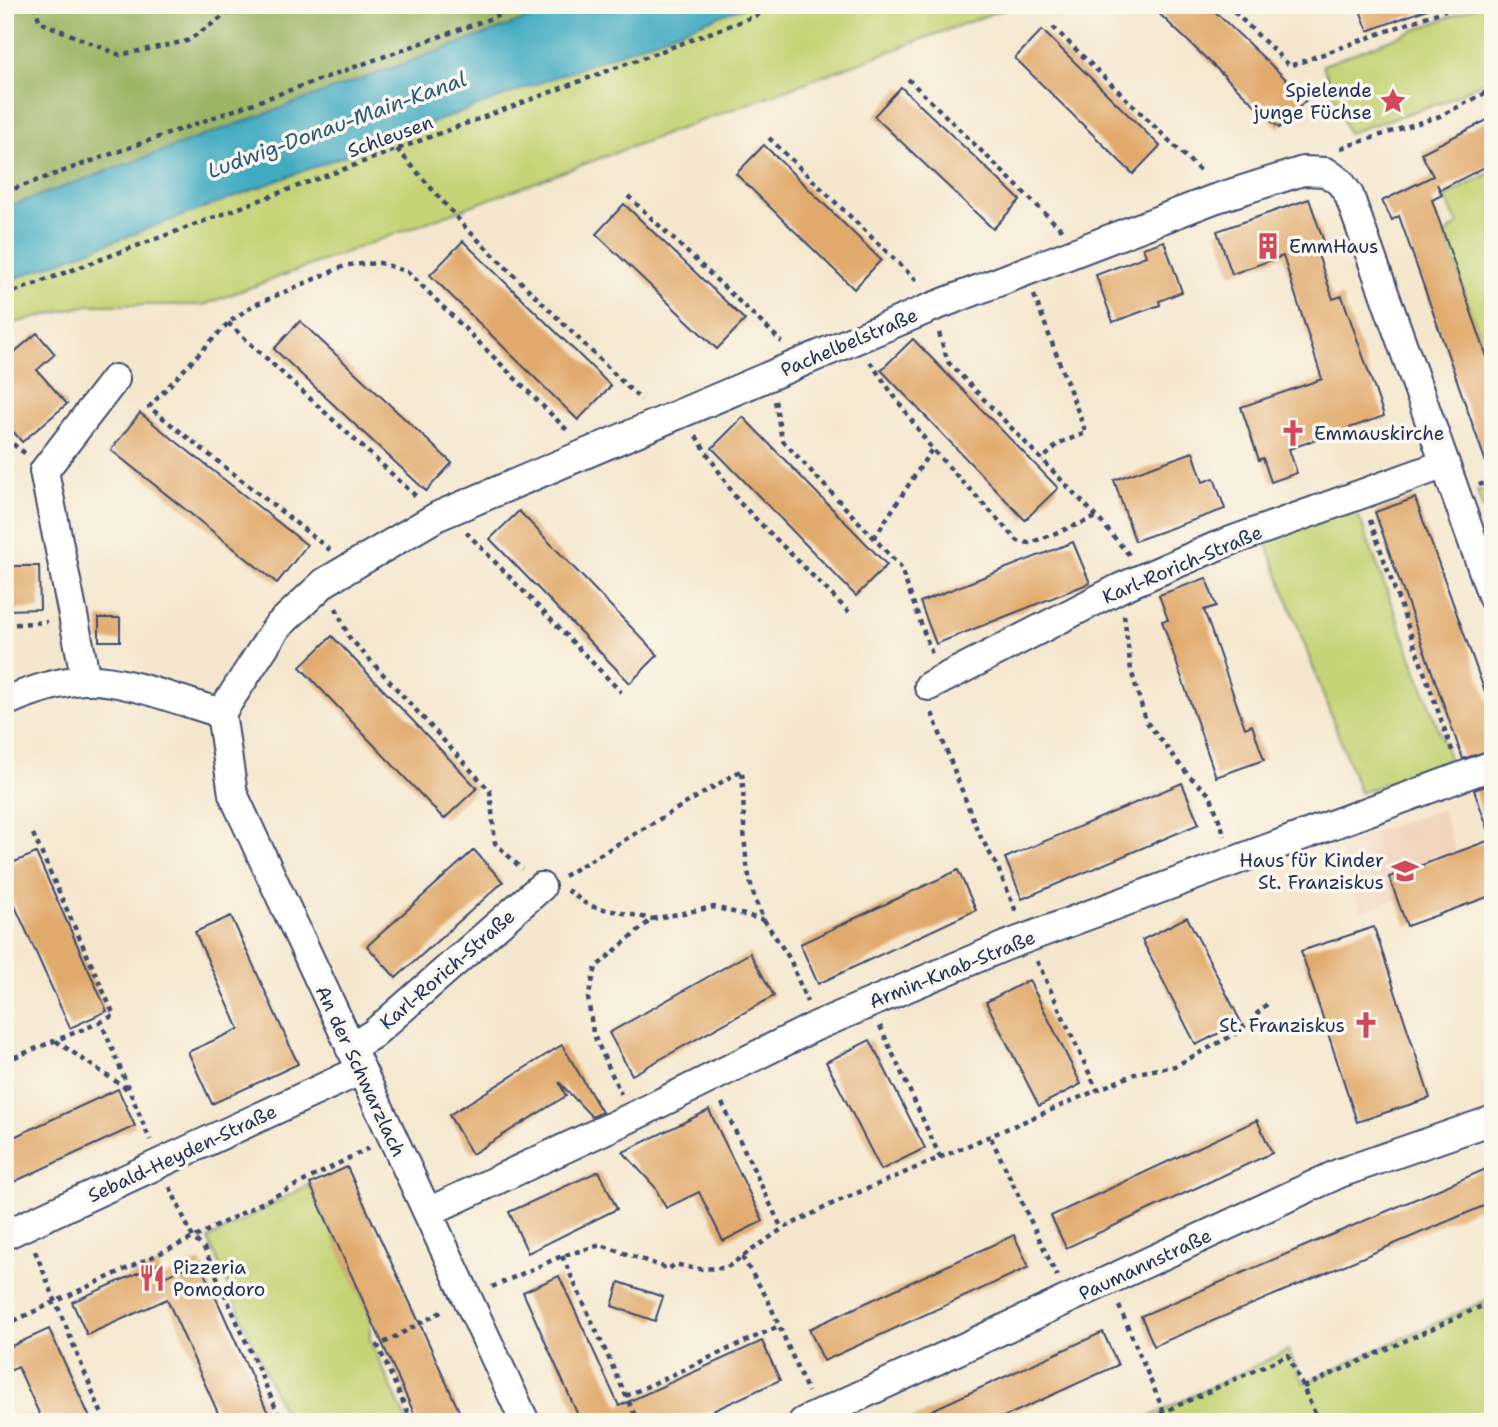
<svg xmlns="http://www.w3.org/2000/svg" width="1498" height="1427" viewBox="0 0 1498 1427" font-family="'Shantell Sans',sans-serif">
<style>
.built{fill:#f2d4be}
.green{fill:#c4d375;stroke:#70816a;stroke-width:2}
.forest{fill:#9bb566;stroke:#5b7262;stroke-width:2}
.water{fill:#41aac1;stroke:#2e6c90;stroke-width:2}
.building{fill:#e1aa6d}
.lines{fill:none;stroke-linecap:round;stroke-linejoin:round}
.minor-casing{stroke:#3c4b6f;stroke-width:32}
.path{stroke:#3c4b6f;stroke-width:4.5;stroke-dasharray:5 5;stroke-linecap:butt}
.minor{stroke:#fff;stroke-width:28}
.labels{text-anchor:middle;stroke-width:7;stroke-linejoin:round;paint-order:stroke}
.poi-label{font-size:19px;fill:#1b2f5e;stroke:#fbf7ec;text-anchor:end}
.street-label{font-size:19px;fill:#1b2f5e;stroke:#fbf7ec}
.water-label{font-size:21px;font-style:italic;fill:#285a81;stroke:#fbf7ec}
</style>
<rect width="100%" height="100%" fill="#fbf7ec"/>
<filter id="ink" filterUnits="userSpaceOnUse"><feTurbulence type="fractalNoise" baseFrequency=".0143" numOctaves="2"/><feDisplacementMap in="SourceGraphic" scale="14" xChannelSelector="R" yChannelSelector="G"/><feConvolveMatrix kernelMatrix="1 2 1 2 8 2 1 2 1" color-interpolation-filters="sRGB"/></filter>
<filter id="wash" filterUnits="userSpaceOnUse"><feTurbulence type="fractalNoise" baseFrequency=".00686" numOctaves="4" result="noise"/><feDisplacementMap in="SourceGraphic" scale="28" xChannelSelector="R" yChannelSelector="G"/><feGaussianBlur stdDeviation="1.57" result="paint"/><feColorMatrix in="noise" values="0 0 0 0 0 0 0 0 0 0 0 0 0 0 0 0 0 1.4 0 .05"/><feComposite in="paint" operator="in"/></filter>
<g filter="url(#wash)">
<rect width="100%" height="100%" fill="#f5e7ce"/>
<path class="built" d="M1442 809 1472 901 1407 926 1397 899 1361 911 1338 844Z"/>
<g class="green">
<path d="M749 5H1015L203 305H89L5 325V282Z"/>
<path d="M1481 5H1493V77L1446 101 1348 133 1323 65Z"/>
<path d="M1493 171V374L1444 235 1458 224 1444 197Z"/>
<path d="M1493 487V525L1489 526 1477 492Z"/>
<path d="M1355 506 1450 760 1360 793 1265 539Z"/>
<path d="M310 1184 370 1315V1340L407 1422H287L208 1239Z"/>
<path d="M1493 1297V1422H1138L1288 1350 1304 1383Z"/>
</g>
<path class="forest" d="M5 5H566L5 208Z"/>
<path class="water" d="M566 5H749L5 282V208Z"/>
<g id="blocks">
<g class="building">
<path d="M1150 5H1208L1307 99 1279 128Z"/>
<path d="M1358 5H1430V8L1368 31Z"/>
<path d="M1042 30 1160 146 1133 174 1015 58Z"/>
<path d="M901 87 1020 200 993 229 874 116Z"/>
<path d="M1493 117V163L1440 190 1437 184 1442 195 1432 200 1493 374V471H1489L1399 216 1392 220 1382 201 1433 176 1421 153Z"/>
<path d="M764 145 881 260 854 289 736 174Z"/>
<path d="M1309 199 1324 242 1315 246 1333 299 1342 296 1384 416 1289 449 1297 473 1271 482 1263 458 1259 460 1241 407 1322 379 1283 256 1232 274 1217 231Z"/>
<path d="M624 204 745 320 717 349 596 234Z"/>
<path d="M463 241 611 386 578 420 430 275Z"/>
<path d="M1164 241 1182 292 1159 301 1160 305 1113 322 1096 275 1146 256 1143 248Z"/>
<path d="M300 321 452 463 426 491 274 349Z"/>
<path d="M37 333 55 354 37 370 67 404 22 442 5 422V360Z"/>
<path d="M913 339 1058 488 1025 520 881 370Z"/>
<path d="M140 413 307 545 277 583 111 450Z"/>
<path d="M743 417 887 565 856 596 712 448Z"/>
<path d="M1193 452 1203 482 1214 478 1225 509 1135 541 1114 480Z"/>
<path d="M1415 498 1493 714V749L1463 759 1375 512Z"/>
<path d="M519 511 658 655 630 683 490 539Z"/>
<path d="M1073 542 1090 583 936 644 920 602Z"/>
<path d="M5 566H39L40 609 5 610Z"/>
<path d="M1206 578 1216 606 1204 610 1245 728 1252 725 1264 760 1216 777 1162 621 1168 620 1159 595Z"/>
<rect x="99" y="618" width="21" height="23"/>
<path d="M332 636 477 788 444 819 300 667Z"/>
<path d="M1182 783 1199 824 1022 899 1005 858Z"/>
<path d="M1493 783V834H1490L1474 790Z"/>
<path d="M1493 839V895L1407 926 1389 877Z"/>
<path d="M474 850 503 882 396 978 367 946Z"/>
<path d="M36 853 107 1011 70 1028 5 884V866Z"/>
<path d="M958 870 976 910 818 984 800 944Z"/>
<path d="M231 916 298 1064 212 1104 188 1052 239 1029 195 932Z"/>
<path d="M1187 917 1241 1022 1196 1045 1142 940Z"/>
<path d="M1374 927 1430 1098 1357 1122 1301 951Z"/>
<path d="M750 953 774 996 632 1075 609 1033Z"/>
<path d="M1029 980 1081 1084 1039 1106 986 1002Z"/>
<path d="M870 1040 925 1148 881 1170 826 1062Z"/>
<path d="M562 1045 602 1112 592 1117 559 1082 566 1096 472 1154 449 1115Z"/>
<path d="M118 1089 135 1126 5 1186V1141Z"/>
<path d="M709 1110 763 1221 723 1241 699 1192 666 1208 655 1187 623 1152Z"/>
<path d="M1257 1120 1272 1153 1066 1248 1051 1216Z"/>
<path d="M1493 1166V1202L1154 1346 1141 1316Z"/>
<path d="M347 1167 425 1335 464 1422H418L310 1184Z"/>
<path d="M599 1171 617 1209 528 1253 509 1212Z"/>
<path d="M1014 1235 1029 1267 824 1361 809 1329Z"/>
<path d="M200 1261 216 1298 272 1422H222L167 1299 87 1335 72 1302 158 1264 164 1277Z"/>
<path d="M559 1276 619 1406 762 1341 780 1380 689 1422H581L523 1292Z"/>
<path d="M619 1282 663 1297 655 1321 612 1306Z"/>
<path d="M49 1329 92 1422H43L18 1367 5 1373V1349Z"/>
<path d="M1103 1332 1118 1365 993 1422H906Z"/>
</g>
</g>
</g>
<g filter="url(#ink)">
<use href="#blocks" fill-opacity="0" stroke="#3c4b6f" stroke-width="2"/>
<g class="lines">
<defs>
<g id="minor">
<path d="M86 680 44 471 115 379"/>
<path d="M929 686 1120 588 1217 546 1445 464"/>
<path d="M5 702C30 691 56 682 84 680 119 677 186 703 221 713"/>
<path d="M221 713 277 627 325 582 438 516 930 308 1214 199 1303 171 1326 172 1340 182 1349 195 1493 598"/>
<path d="M221 713 233 794 525 1422"/>
<path d="M350 1048 373 1034 541 887"/>
<path d="M428 1212 632 1117 816 1026 1005 946 1493 765"/>
<path d="M5 1235 359 1071"/>
<path d="M803 1422 1340 1173 1493 1120"/>
</g>
</defs>
<use href="#minor" class="minor-casing"/>
<g class="path">
<path d="M34 5 40 22 120 55 187 41 240 5"/>
<path d="M1227 5 1290 66 1459 5"/>
<path d="M1053 27 1202 173"/>
<path d="M908 79 1062 230"/>
<path d="M769 138 919 283"/>
<path d="M1341 148 1440 116 1493 89"/>
<path d="M397 149 466 228 641 400"/>
<path d="M5 192 528 5"/>
<path d="M628 196 782 342"/>
<path d="M5 295 785 5"/>
<path d="M1034 295 1086 433 1059 443 1042 460"/>
<path d="M228 323 418 498"/>
<path d="M939 333 948 362 1097 517 1130 556"/>
<path d="M870 362 932 449 1018 541 1030 543 1097 517"/>
<path d="M775 401 782 440 900 566 932 654"/>
<path d="M696 436 738 501 849 612"/>
<path d="M5 438 26 454"/>
<path d="M1479 485 1493 480"/>
<path d="M1370 520 1453 753"/>
<path d="M466 532 621 692"/>
<path d="M874 538 932 449"/>
<path d="M330 550 149 407 228 323 252 306 347 265 380 263 408 272 569 432"/>
<path d="M336 608 349 637 490 791 495 843 522 869"/>
<path d="M1124 615 1131 670 1146 721 1188 775 1210 795 1225 836"/>
<path d="M5 625 47 622"/>
<path d="M932 713 978 832 997 866 1017 914"/>
<path d="M33 834 114 1015 101 1022 150 1140"/>
<path d="M564 876 742 770C746 824 739 871 764 920L714 907 652 919 596 967 588 998 593 1033 621 1094"/>
<path d="M567 890 589 906 652 919"/>
<path d="M764 920 790 959 807 1002"/>
<path d="M1037 961 1097 1090"/>
<path d="M880 1026 941 1159"/>
<path d="M56 1041 130 1091"/>
<path d="M5 1061 101 1022"/>
<path d="M722 1103 782 1229"/>
<path d="M991 1138 1057 1276"/>
<path d="M170 1187 193 1238 204 1248 282 1422"/>
<path d="M35 1251 105 1422"/>
<path d="M562 1256 638 1422"/>
<path d="M742 1257 767 1298 808 1392"/>
<path d="M492 1287 562 1256 601 1245 669 1269 675 1264 696 1269 726 1268 782 1229 834 1203 1137 1073 1175 1066 1237 1033 1268 1003"/>
<path d="M1119 1306 1164 1412"/>
<path d="M5 1325 193 1238 369 1148"/>
<path d="M1303 1387 1493 1301"/>
<path d="M626 1396 779 1326"/>
<path d="M412 1422 378 1346 443 1311"/>
<path d="M1142 1422 1288 1355 1319 1422"/>
</g>
<use href="#minor" class="minor"/>
</g>
</g>
<defs>
<symbol id="sight-bare" viewBox="-9 -9 18 18"><path d="M0-6L1.8-2.2L6-1.7L2.9 1.2L3.7 5.4L0 3.3L-3.7 5.4L-2.9 1.2L-6-1.7L-1.8-2.2Z" fill="#d1495b" stroke="#fbf7ec" stroke-width="2.5" paint-order="stroke"/></symbol>
<symbol id="building-bare" viewBox="-9 -9 18 18"><path d="M-4-6H4V6H1V3H-1V6H-4ZM-2.5-4.3h1.7v1.8h-1.7ZM.8-4.3h1.7v1.8H.8ZM-2.5-1h1.7V.8h-1.7ZM.8-1h1.7V.8H.8Z" fill="#d1495b" stroke="#fbf7ec" stroke-width="2.5" paint-order="stroke"/></symbol>
<symbol id="church-bare" viewBox="-9 -9 18 18"><path d="M-1.2-6h2.4v3.5h3.3v2.4h-3.3V6h-2.4V-.1h-3.3v-2.4h3.3Z" fill="#d1495b" stroke="#fbf7ec" stroke-width="2.5" paint-order="stroke"/></symbol>
<symbol id="school-bare" viewBox="-9 -9 18 18"><path d="M0-5L7-2L0 1L-7-2ZM-4 1L0 2.5L4 1V4Q0 6-4 4Z" fill="#d1495b" stroke="#fbf7ec" stroke-width="2.5" paint-order="stroke"/></symbol>
<symbol id="restaurant-bare" viewBox="-9 -9 18 18"><path d="M-5-6h1v4h1v-4h1v4h1v-4h1v5L-1.5 .5V6h-2V.5L-5-1ZM5-6V6H3V1.5H1.5Q1.5-4 5-6Z" fill="#d1495b" stroke="#fbf7ec" stroke-width="2.5" paint-order="stroke"/></symbol>
</defs>
<g fill-rule="evenodd">
<use href="#sight-bare" x="1374" y="82" width="38" height="38"/>
<use href="#building-bare" x="1249" y="227" width="38" height="38"/>
<use href="#church-bare" x="1274" y="414" width="38" height="38"/>
<use href="#school-bare" x="1386" y="852" width="38" height="38"/>
<use href="#church-bare" x="1347" y="1006" width="38" height="38"/>
<use href="#restaurant-bare" x="133" y="1259" width="38" height="38"/>
</g>
<g class="labels">
<g class="poi-label">
<text x="1372" y="97">Spielende<tspan x="1372" dy="22">junge Füchse</tspan></text>
<text x="1289" y="253" text-anchor="start">EmmHaus</text>
<text x="1314" y="440" text-anchor="start">Emmauskirche</text>
<text x="1384" y="867">Haus für Kinder<tspan x="1384" dy="22">St. Franziskus</tspan></text>
<text x="1345" y="1032">St. Franziskus</text>
<text x="173" y="1274" text-anchor="start">Pizzeria<tspan x="173" dy="22">Pomodoro</tspan></text>
</g>
<g class="street-label">
<text transform="translate(390 136) rotate(-20)" y="7">Schleusen</text>
<text transform="translate(849 342) rotate(-23)" y="7">Pachelbelstraße</text>
<text transform="translate(1182 564) rotate(-23)" y="7">Karl-Rorich-Straße</text>
<text transform="translate(447 969) rotate(-41)" y="7">Karl-Rorich-Straße</text>
<text transform="translate(952 969) rotate(-22)" y="7">Armin-Knab-Straße</text>
<text transform="translate(361 1071) rotate(65)" y="7">An der Schwarzlach</text>
<text transform="translate(182 1153) rotate(-25)" y="7">Sebald-Heyden-Straße</text>
<text transform="translate(1145 1264) rotate(-25)" y="7">Paumannstraße</text>
</g>
<g class="water-label">
<text transform="translate(337 125) rotate(-20)" y="7">Ludwig-Donau-Main-Kanal</text>
</g>
</g>
<rect width="1498" height="1427" fill="none" stroke="#fbf7ec" stroke-width="28"/>
</svg>
